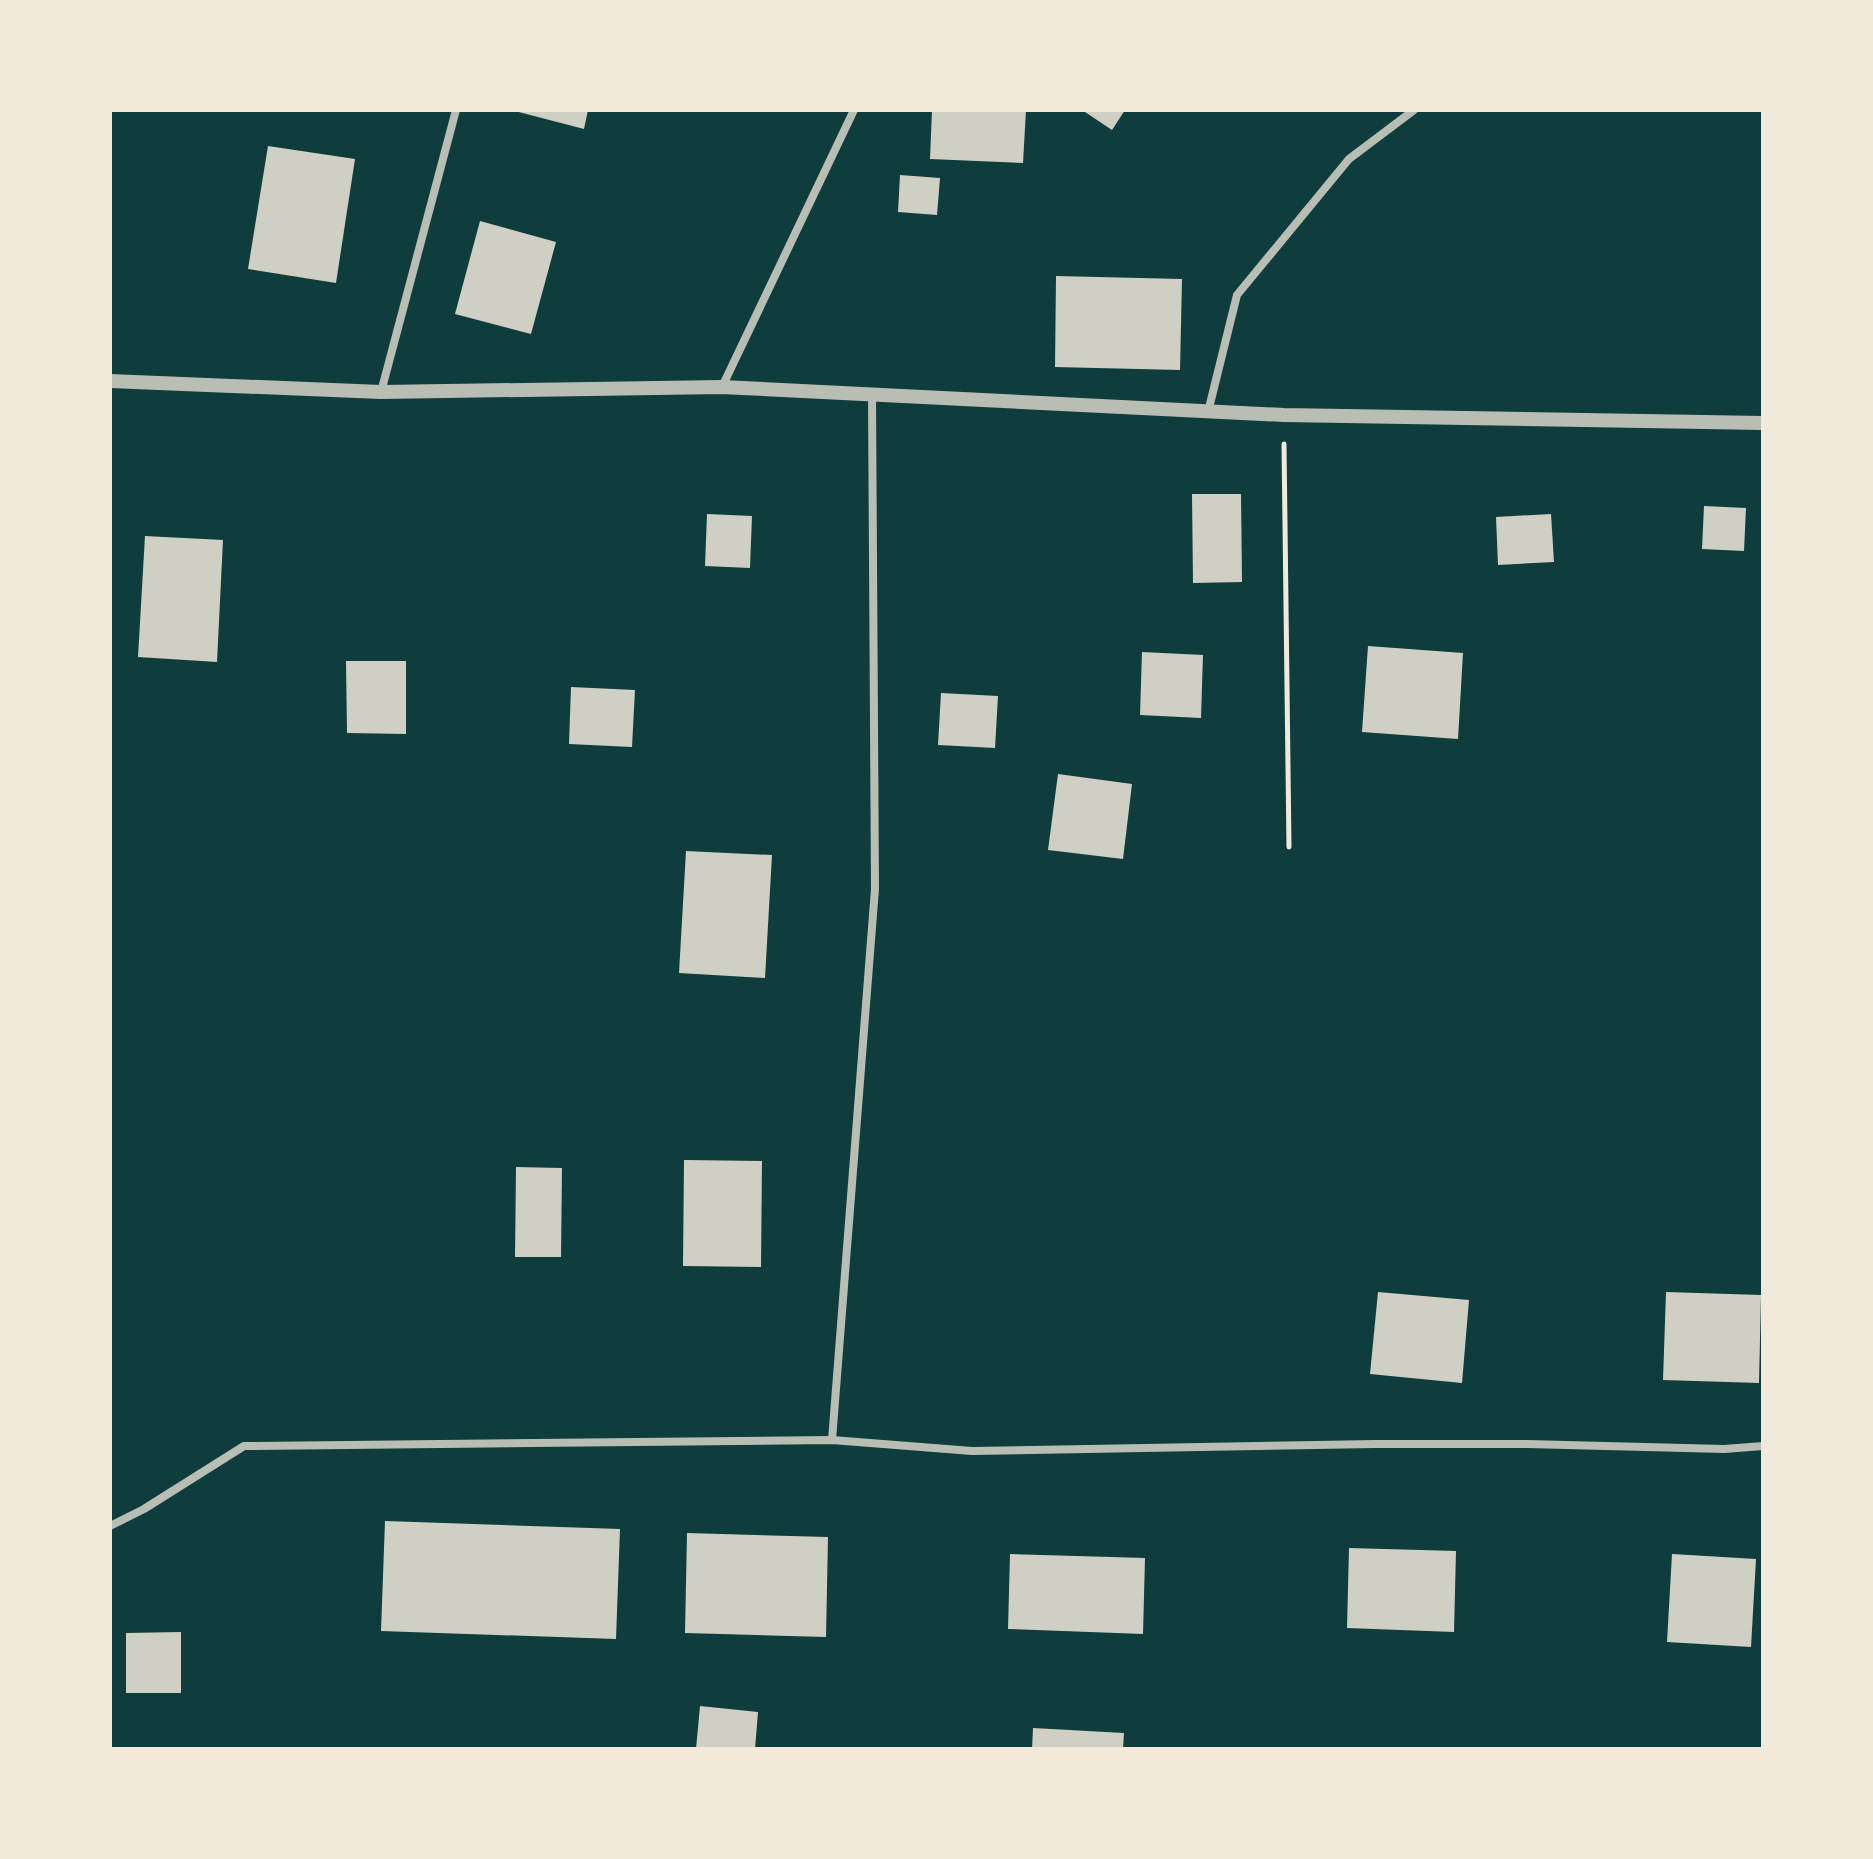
<svg xmlns="http://www.w3.org/2000/svg" width="1873" height="1859" viewBox="0 0 1873 1859" font-family="'Exo 2',sans-serif">
<style>
.building{fill:#cfcfc3}
.lines{fill:none;stroke-linecap:round;stroke-linejoin:round}
.path{stroke:#f1e9da;stroke-width:5}
.minor{stroke:#b8beb3;stroke-width:8}
.tertiary{stroke:#b8beb3;stroke-width:14}
</style>
<rect width="100%" height="100%" fill="#0f3d3e"/>
<g class="building">
<path d="M511 110H588L584 129Z"/>
<path d="M932 110H1026L1023 163 930 159Z"/>
<path d="M1082 110H1125L1112 130Z"/>
<path d="M268 146 355 159 336 283 248 269Z"/>
<path d="M900 175 940 178 937 215 898 212Z"/>
<path d="M480 221 556 242 531 334 455 314Z"/>
<path d="M1056 276 1182 279 1180 370 1055 367Z"/>
<path d="M1192 494H1241L1242 582 1193 583Z"/>
<path d="M1704 506 1746 508 1744 551 1702 549Z"/>
<path d="M707 514 752 516 750 568 705 566Z"/>
<path d="M1551 514 1554 562 1498 565 1496 517Z"/>
<path d="M145 536 223 540 217 662 138 657Z"/>
<path d="M1368 646 1463 653 1458 739 1362 732Z"/>
<path d="M1142 652 1203 655 1201 718 1140 715Z"/>
<path d="M346 661H406V734L347 733Z"/>
<path d="M571 687 635 690 632 747 569 744Z"/>
<path d="M941 693 998 696 995 748 938 745Z"/>
<path d="M1058 774 1132 784 1123 859 1048 850Z"/>
<path d="M686 851 772 855 765 978 679 973Z"/>
<path d="M684 1160 762 1161 761 1267 683 1266Z"/>
<path d="M516 1167 562 1168 561 1257H515Z"/>
<path d="M1378 1292 1469 1300 1462 1383 1370 1374Z"/>
<path d="M1666 1292 1761 1295 1759 1383 1663 1380Z"/>
<path d="M385 1521 620 1529 616 1639 381 1631Z"/>
<path d="M687 1533 828 1537 826 1637 685 1633Z"/>
<path d="M1349 1548 1456 1551 1454 1632 1347 1628Z"/>
<path d="M1010 1554 1145 1558 1143 1634 1008 1629Z"/>
<path d="M1672 1554 1756 1559 1751 1647 1667 1642Z"/>
<path d="M181 1632V1693H126V1633Z"/>
<path d="M700 1706 758 1712 755 1749H696Z"/>
<path d="M1033 1728 1124 1733 1123 1749H1032Z"/>
</g>
<g class="lines">
<path class="path" d="M1284 444 1289 847"/>
<g class="minor">
<path d="M722 387 854 110"/>
<path d="M381 392 456 110"/>
<path d="M1208 412 1237 295 1349 159 1414 110"/>
<path d="M832 1440 875 889 872 395"/>
<path d="M110 1526 144 1509 244 1446 832 1440 972 1451 1376 1444H1527L1724 1449 1763 1446"/>
</g>
<path class="tertiary" d="M110 381 381 392 722 387 1284 415 1763 423"/>
</g>
<rect width="1873" height="1859" fill="none" stroke="#f1e9da" stroke-width="224"/>
</svg>
